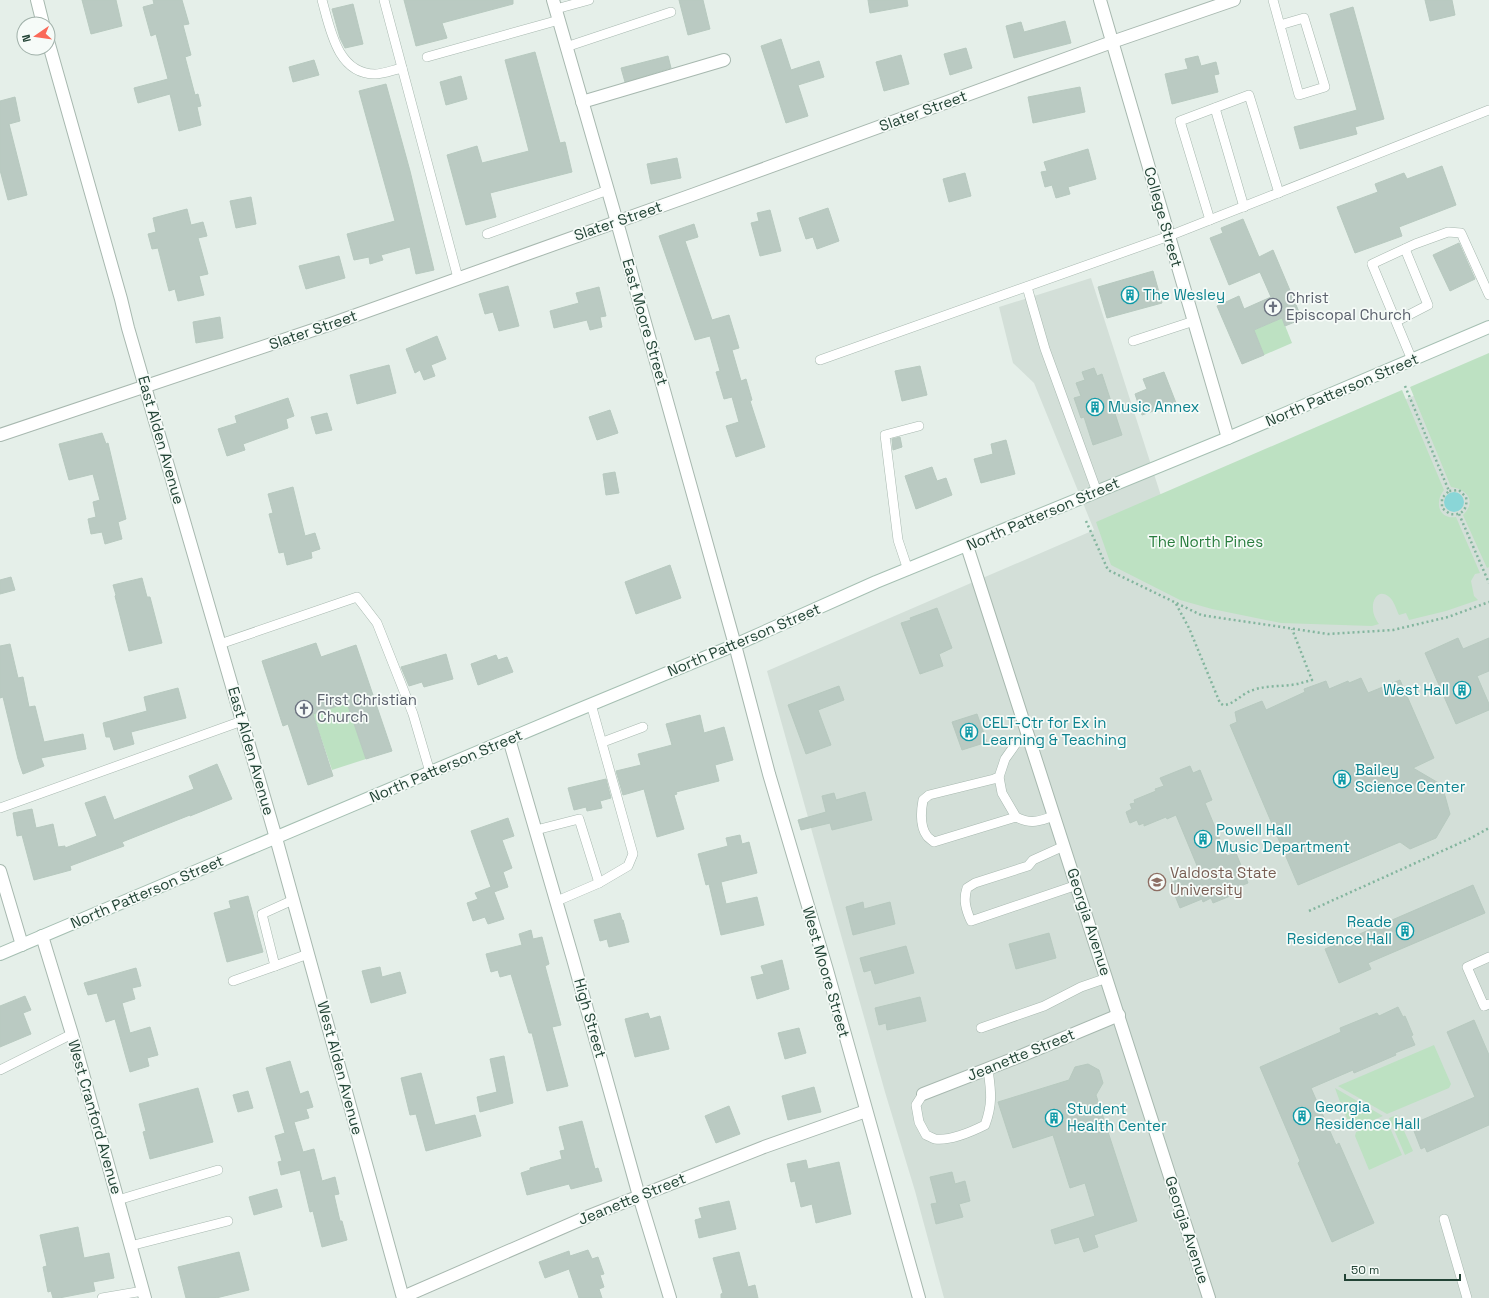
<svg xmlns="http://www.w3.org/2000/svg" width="1489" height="1298" viewBox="0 0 1489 1298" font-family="'Space Grotesk',sans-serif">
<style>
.built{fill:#d3dfd8}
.green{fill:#bde1c2}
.water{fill:#8ad6d7}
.building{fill:#bacac2;stroke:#b7c9bf}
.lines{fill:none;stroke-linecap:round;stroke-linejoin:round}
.service-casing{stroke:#a7b8af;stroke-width:10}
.minor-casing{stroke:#a7b8af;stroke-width:14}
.tertiary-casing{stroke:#a7b8af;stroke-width:14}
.secondary-casing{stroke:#a5bfb2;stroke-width:14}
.path{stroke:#83b59e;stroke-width:2.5;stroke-dasharray:2 3;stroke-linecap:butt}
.service{stroke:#fff;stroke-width:9}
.minor{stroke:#fff;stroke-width:12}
.tertiary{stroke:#fff;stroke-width:12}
.secondary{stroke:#fff;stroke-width:12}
.labels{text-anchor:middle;stroke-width:3.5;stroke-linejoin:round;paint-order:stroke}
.street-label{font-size:15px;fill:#224335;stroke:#f6fbf8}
.culture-label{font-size:15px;fill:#0d838f;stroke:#f6fbf8;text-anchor:start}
.worship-label{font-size:15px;fill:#5b616d;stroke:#f6fbf8;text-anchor:start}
.park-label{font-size:15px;fill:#297d3e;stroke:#f6fbf8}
.education-label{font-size:15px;fill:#785e54;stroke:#f6fbf8;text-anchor:start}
</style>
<rect width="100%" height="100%" fill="#e5efe9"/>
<path class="built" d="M1091 278 1163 502 1310 441 1489 363V1298H944L915 1191 885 1092 767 671 1094 530 1034 383 1013 363 999 307Z"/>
<g class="green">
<path d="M1282 318 1292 343 1264 355 1254 330Z"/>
<path d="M1489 353V567L1487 568 1463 515C1477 501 1467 489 1451 487L1410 387Z"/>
<path d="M1402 390 1444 490C1434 502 1439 520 1456 517L1480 573 1475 574 1471 581 1474 596 1478 600 1446 611 1409 620 1406 613 1399 615C1396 609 1394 600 1388 596 1378 589 1372 600 1373 609 1373 614 1376 620 1379 624L1372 626 1281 623 1212 609 1180 600 1111 565 1096 522Z"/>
<path d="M347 703 366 759 332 770 313 714Z"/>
<path d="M1434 1045 1451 1084 1449 1088 1387 1114 1338 1086Z"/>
<path d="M1335 1088 1383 1116 1355 1128 1351 1127 1345 1114 1347 1107 1345 1103 1340 1102Z"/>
<path d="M1397 1115 1413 1151 1405 1155 1389 1118Z"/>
<path d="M1386 1119 1402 1155 1369 1170 1355 1136 1356 1132Z"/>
</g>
<circle class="water" cx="1454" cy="502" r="10"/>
<g class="building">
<path d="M82 0H116L122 26 91 34Z"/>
<path d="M153 0H182L189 24 183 25 191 55 185 57 195 95 198 94 201 106 197 107 201 125 179 131 170 94 138 103 134 88 168 79 156 34 151 36 143 7 154 4Z"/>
<path d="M404 0H513V4L442 23 447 38 416 46Z"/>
<path d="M679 0H703L710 29 688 35Z"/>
<path d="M868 0H907L908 6 870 13Z"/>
<path d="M1425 0H1452L1455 15 1430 21Z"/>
<path d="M353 4 363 44 345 48 340 38 332 9Z"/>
<path d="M1353 7 1384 119 1355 127 1357 134 1300 149 1294 127 1357 110 1330 14Z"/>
<path d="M1065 21 1071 43 1014 58 1006 26 1021 22 1024 32Z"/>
<path d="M781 39 791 70 819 61 824 77 798 85 808 116 786 123 761 46Z"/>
<path d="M966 48 972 68 950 75 944 54Z"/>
<path d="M535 52 560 143 565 142 572 172 490 193 496 217 466 225 447 155 477 146 482 163 529 151 505 60Z"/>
<path d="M901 55 909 84 884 91 876 62Z"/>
<path d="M668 56 671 68 625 82 621 68Z"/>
<path d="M1198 56 1201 66 1216 62 1219 74 1214 75 1218 92 1172 104 1165 74 1188 69 1185 59Z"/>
<path d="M314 60 319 75 293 82 289 67Z"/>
<path d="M461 76 467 99 446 105 440 82Z"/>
<path d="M386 84 410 171 434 270 416 274 410 247 381 255 383 260 370 264 369 257 354 260 347 234 395 221 359 91Z"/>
<path d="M1080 87 1085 112 1033 123 1028 97Z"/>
<path d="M15 97 20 121 9 124 27 195 8 200 0 170V101Z"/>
<path d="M1088 149 1096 179 1068 187 1070 194 1056 198 1052 185 1045 187 1041 172 1047 171 1044 162Z"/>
<path d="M677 158 681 178 651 184 647 164Z"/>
<path d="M1442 166 1456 205 1399 227 1402 236 1355 253 1337 207 1378 192 1375 184 1404 173 1407 179Z"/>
<path d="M965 173 971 196 949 202 943 179Z"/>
<path d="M251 197 256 224 236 228 230 201Z"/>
<path d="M828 208 839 241 817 249 813 237 806 239 799 218Z"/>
<path d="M187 209 191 225 203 222 207 236 198 238 208 274 199 276 204 295 178 301 175 289 169 291 158 248 152 249 148 234 156 232 153 218Z"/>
<path d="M770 210 781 251 760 256 751 223 759 221 757 213Z"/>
<path d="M1243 219 1259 257 1273 250 1302 319 1285 326 1282 318 1254 330 1264 355 1242 364 1217 306 1239 296 1244 309 1271 297 1260 272 1229 285 1210 238 1223 233 1221 228Z"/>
<path d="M694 224 698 237 685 241 712 320 729 315 739 348 732 350 741 381 746 379 752 400 750 401 765 447 736 457 726 426 739 422 732 397 724 399 716 372 720 371 710 336 695 340 659 236Z"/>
<path d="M1459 243 1475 279 1450 291 1433 255Z"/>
<path d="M339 256 345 278 306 289 299 266Z"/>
<path d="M1153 271 1162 303 1107 318 1098 287Z"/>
<path d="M508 286 519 326 499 331 493 312 485 314 479 294Z"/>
<path d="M599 287 606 316 600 317 602 327 590 330 587 320 554 328 550 311 579 303 576 293Z"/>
<path d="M220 317 223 338 196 343 193 322Z"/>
<path d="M437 336 446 359 431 365 435 376 424 380 420 370 415 373 406 349Z"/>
<path d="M389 365 396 393 357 404 350 375Z"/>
<path d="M920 366 927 395 902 401 895 371Z"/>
<path d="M1094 368 1097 376 1102 374 1122 435 1093 445 1084 417 1081 418 1074 398 1081 396 1076 383 1085 380 1082 372Z"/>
<path d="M1164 372 1176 403 1142 415 1135 394 1147 389 1143 379Z"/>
<path d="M288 398 294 416 286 419 288 428 243 444 245 450 227 456 218 429 237 423 235 416Z"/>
<path d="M610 410 618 433 597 440 589 417Z"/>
<path d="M327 413 332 430 316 434 311 417Z"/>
<path d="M102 433 106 444 108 443 126 519 118 522 122 539 105 544 102 532 91 534 88 519 96 517 93 502 100 500 93 474 69 480 59 444Z"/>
<path d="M900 437 902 447 893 450 892 439Z"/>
<path d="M1006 440 1015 474 981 483 974 459 993 454 991 444Z"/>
<path d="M932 467 937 481 946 478 952 495 916 509 905 476Z"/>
<path d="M615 472 619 493 606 495 603 474Z"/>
<path d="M293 487 305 536 315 533 320 549 311 552 312 558 287 565 284 552 279 553 269 514 273 513 268 494Z"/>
<path d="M670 565 681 598 636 614 625 582Z"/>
<path d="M11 577 15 590 0 594V580Z"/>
<path d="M142 578 147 597H150L162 643 129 651 115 596 116 595 113 585Z"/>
<path d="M937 608 952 648 939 654 943 666 920 674 901 623 911 620 910 618Z"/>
<path d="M1458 638 1463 649 1489 638V671L1477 676 1489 704V710L1456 724 1425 653Z"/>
<path d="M316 643 321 657 356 645 392 751 366 759 347 703 313 714 333 776 308 785 288 724 283 726 262 661Z"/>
<path d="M10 644 18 678 23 677 29 707 35 706 44 742 83 734 86 749 41 758 44 766 23 774 18 759 3 697 0 698V646Z"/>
<path d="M446 654 453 679 424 687 422 682 409 686 401 667Z"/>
<path d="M496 655 498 660 507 657 513 672 478 685 471 664Z"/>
<path d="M1361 678 1368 693 1400 680 1434 758 1413 768 1442 785 1450 814 1436 838 1410 849 1400 842 1298 885 1230 725 1237 722 1235 712 1262 701 1266 710 1305 692 1304 689 1326 681 1329 689 1348 681 1349 683Z"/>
<path d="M839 686 844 700 818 710 831 745 806 754 788 705Z"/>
<path d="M178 688 186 718 131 732 134 744 114 750 110 737H106L103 723 147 711 144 697Z"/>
<path d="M977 714 987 742 962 750 952 722Z"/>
<path d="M700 715 704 733 724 727 733 760 715 765 719 781 676 792 677 794 674 795 684 829 657 837 644 789 623 795 616 771 641 765 638 754 672 745 666 724Z"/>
<path d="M217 764 232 799 190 816V815L122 842 124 846 70 866 71 870 34 880 22 835 17 836 13 813 32 809 36 828 53 824 58 847 65 846V848L97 836 85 803 105 796 114 820 194 789 189 776Z"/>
<path d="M1190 766 1193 773 1200 770 1212 800 1205 803 1227 856 1236 853 1248 883 1238 887 1240 892 1213 903 1211 898 1203 902 1202 899 1180 908 1170 883 1192 874 1190 871 1198 868 1176 815 1167 819 1166 817 1144 826V823L1139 825 1137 820 1130 823 1126 812 1132 809 1130 804 1135 803 1134 800 1156 791 1155 789 1164 786 1160 778Z"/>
<path d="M606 779 611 798 600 801 602 808 587 811 586 807 574 810 568 788Z"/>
<path d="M865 792 872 820 832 830 830 823 801 830 798 820 826 812 822 796 834 793 836 800Z"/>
<path d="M508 818 514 836 502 840 512 868 503 872 508 887 494 892 504 919 488 924 485 917 473 921 467 903 478 899 475 893 491 887 471 831Z"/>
<path d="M740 835 742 844 749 842 757 873 721 882 726 904 757 897 764 925 721 935 709 884 706 885 698 854 728 846 726 838Z"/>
<path d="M1473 885 1485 913 1368 963 1371 969 1339 983 1325 949Z"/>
<path d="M248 896 263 952 227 962 214 913 231 908 229 901Z"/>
<path d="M863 902 864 909 890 902 895 924 853 935 846 907Z"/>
<path d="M620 913 622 920H623L629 942 609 947 607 939 600 941 594 920Z"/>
<path d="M531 930 533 939 542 937 549 964 545 966 561 1025 552 1027 568 1086 547 1091 532 1033H529L511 974 500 977 498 970 491 972 486 954 522 945 519 934Z"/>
<path d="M1049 933 1056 958 1016 969 1009 944Z"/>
<path d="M906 946 914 973 875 984 871 970 864 972 860 958Z"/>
<path d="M782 960 789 989 757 999 751 977 764 974 761 966Z"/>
<path d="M380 967 382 977 400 972 406 993 371 1003 362 971Z"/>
<path d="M136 968 141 986 132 988 135 999 122 1003 130 1033 150 1027 158 1055 147 1058 149 1066 130 1072 115 1019 106 1022 97 993 88 995 84 983Z"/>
<path d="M25 996 31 1010 23 1013 31 1034 0 1047V1006Z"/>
<path d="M920 997 926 1021 887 1030 886 1023 879 1025 875 1008Z"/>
<path d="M1398 1007 1403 1017 1405 1016 1413 1035 1411 1036 1415 1045 1395 1053 1396 1055 1354 1073 1353 1070 1311 1088 1336 1145 1339 1143 1374 1223 1332 1242 1298 1163 1300 1161 1260 1067 1341 1032 1340 1028 1377 1013 1379 1016Z"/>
<path d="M648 1013 650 1019 660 1016 669 1049 635 1057 625 1019Z"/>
<path d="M1474 1020 1489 1055V1125L1427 1152 1425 1147 1421 1149 1414 1131 1417 1129 1415 1123 1475 1097 1447 1032Z"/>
<path d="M799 1028 806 1053 785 1059 778 1033Z"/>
<path d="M504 1056 513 1103 480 1112 477 1097 497 1092 490 1059Z"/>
<path d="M290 1061 300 1094 308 1091 313 1107 306 1109 309 1118 294 1122 303 1152 314 1149 322 1181 335 1177 339 1194 334 1195 340 1221H342L347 1240 322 1247 313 1211 310 1212 300 1170 281 1175 278 1162 282 1161 275 1136 285 1133 266 1068Z"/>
<path d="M1088 1064 1099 1070 1103 1083 1096 1095 1137 1221 1094 1235 1098 1247 1084 1252 1079 1237 1055 1244 1051 1230 1095 1216 1085 1183 1070 1188 1053 1135 1013 1148 998 1102 1069 1080 1075 1067Z"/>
<path d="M421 1073 435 1125 475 1115 481 1136 426 1151 416 1114 410 1115 401 1078Z"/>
<path d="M814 1087 821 1112 788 1120 782 1096Z"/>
<path d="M198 1088 213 1142 150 1159 143 1132 146 1131 139 1104Z"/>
<path d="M248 1091 253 1108 238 1112 233 1095Z"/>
<path d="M729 1106 740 1134 716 1143 705 1116Z"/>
<path d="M582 1121 595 1169 598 1168 602 1181 571 1189 569 1184 527 1195 521 1173 530 1170V1168L562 1159 560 1151 565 1150 559 1127Z"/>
<path d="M806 1160 808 1169 839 1162 851 1214 816 1223 812 1204 801 1207 795 1181 791 1182 787 1164Z"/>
<path d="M952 1172 955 1184 965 1181 970 1201 959 1204 963 1217 936 1224 931 1204 937 1203 930 1177Z"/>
<path d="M277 1189 282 1207 254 1215 249 1197Z"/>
<path d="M729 1201 736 1229 699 1238 695 1220 702 1218 699 1208Z"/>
<path d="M78 1227 84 1258 109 1253 114 1278 93 1282 95 1291 59 1298H53L51 1291 48 1292 43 1267 47 1266 40 1235Z"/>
<path d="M588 1250 592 1259 598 1257 604 1274 600 1275 604 1287 599 1289 602 1298H579L569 1269 545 1278 539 1262 569 1251 570 1256Z"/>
<path d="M239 1252 249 1290 216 1298H186L178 1267Z"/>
<path d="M739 1252 748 1287 755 1285 758 1298H721V1294L723 1293 713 1258Z"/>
</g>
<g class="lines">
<defs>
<g id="service">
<path d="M322 0C330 28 337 74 375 74 383 74 393 70 402 68"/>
<path d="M384 0 458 278"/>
<path d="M1273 0 1299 95 1325 87 1304 18 1280 25"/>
<path d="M556 9 589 0"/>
<path d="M566 47 671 12"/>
<path d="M427 57 559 20"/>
<path d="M1215 108 1244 207"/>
<path d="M1210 220 1180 121 1249 95 1279 193"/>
<path d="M487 234 608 190"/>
<path d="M1027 287 1045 349 1097 492"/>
<path d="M1397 321 1428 305 1405 249"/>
<path d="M1133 341 1194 321"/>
<path d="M820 360 1169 236 1489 110"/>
<path d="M1412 360 1372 264 1415 244 1448 232 1461 233 1489 295"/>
<path d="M908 570 898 540 885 435 919 426"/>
<path d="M220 644 357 597 377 623 413 714 430 772"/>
<path d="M1029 737 1017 742 1005 759 999 777 994 779 929 795 923 800C921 811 920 827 927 836 928 838 932 840 934 842L1016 817C1032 825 1038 821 1054 816"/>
<path d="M603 742 643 727"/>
<path d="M999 777 1002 793 1016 817"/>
<path d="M0 808 242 721"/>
<path d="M536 830 579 819 599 883"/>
<path d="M1064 846 1033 860 1028 866 975 883 967 888C963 900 966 910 971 921L1077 885"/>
<path d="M557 901 599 883 628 866 633 854 591 704"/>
<path d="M1489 957 1467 967 1484 1006 1489 1004"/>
<path d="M275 966 308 954"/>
<path d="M233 981 275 966 262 914 293 900"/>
<path d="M981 1028 1044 1006 1081 987 1107 978"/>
<path d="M0 1070 72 1034"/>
<path d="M923 1094 916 1105 919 1122 926 1135C929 1136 932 1138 935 1139 951 1141 971 1132 985 1125 993 1103 991 1091 988 1069"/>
<path d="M118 1200 218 1170"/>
<path d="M1444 1219 1467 1298"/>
<path d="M130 1246 228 1221"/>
<path d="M102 1298 143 1291"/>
</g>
<g id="minor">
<path d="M37 0 43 24"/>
<path d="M1100 0 1228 438"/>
<path d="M48 41 121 299 128 328 276 838"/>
<path d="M582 102 724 60"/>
<path d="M0 435 331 324 692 195 1112 42 1234 0"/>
<path d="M967 546 1209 1298"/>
<path d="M509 739 573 959 639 1196 670 1298"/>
<path d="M0 871 22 945"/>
<path d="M42 936 72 1034 145 1298"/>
<path d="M923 1094 1023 1055 1119 1015"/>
<path d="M403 1297 589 1216 764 1147 866 1111"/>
</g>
<g id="tertiary">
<path d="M553 0 617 222 735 645 769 774 827 970 919 1298"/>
<path d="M276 838 403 1298"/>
</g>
<path id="secondary" d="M0 954 568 714 735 645 876 582 1228 438 1489 327"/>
</defs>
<use href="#service" class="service-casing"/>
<use href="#minor" class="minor-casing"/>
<use href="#tertiary" class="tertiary-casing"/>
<use href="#secondary" class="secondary-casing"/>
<g class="path">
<path d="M1405 386 1449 491 1442 498V508L1450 514C1462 516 1468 509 1466 497L1459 490 1449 491"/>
<path d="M1459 514 1489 583"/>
<path d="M1086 521 1108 570 1201 615 1328 634 1393 630 1448 617 1489 602"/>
<path d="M1176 604 1189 628 1220 703 1223 705C1234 705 1242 693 1253 690 1267 685 1282 687 1297 684 1302 683 1307 681 1312 680L1292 629"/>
<path d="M1309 911 1471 838 1489 828"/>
</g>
<use href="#service" class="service"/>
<use href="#minor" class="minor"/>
<use href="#tertiary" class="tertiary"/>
<use href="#secondary" class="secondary"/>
</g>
<defs>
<symbol id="building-ring" viewBox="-11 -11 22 22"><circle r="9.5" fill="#f6fbf8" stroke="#0f9aa8" stroke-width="1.5"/><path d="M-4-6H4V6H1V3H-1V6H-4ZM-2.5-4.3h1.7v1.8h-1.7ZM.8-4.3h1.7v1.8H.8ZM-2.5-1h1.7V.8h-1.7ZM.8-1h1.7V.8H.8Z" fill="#0f9aa8"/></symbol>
<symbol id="church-ring" viewBox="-11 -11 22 22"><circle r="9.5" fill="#f6fbf8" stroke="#6b7280" stroke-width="1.5"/><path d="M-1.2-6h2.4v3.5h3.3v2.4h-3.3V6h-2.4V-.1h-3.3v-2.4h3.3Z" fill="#6b7280"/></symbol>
<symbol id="university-ring" viewBox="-11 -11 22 22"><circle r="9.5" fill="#f6fbf8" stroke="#8d6e63" stroke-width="1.5"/><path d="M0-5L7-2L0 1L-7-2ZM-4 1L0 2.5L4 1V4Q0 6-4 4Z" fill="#8d6e63"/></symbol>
</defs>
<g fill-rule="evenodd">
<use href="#building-ring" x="1120" y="285" width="20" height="20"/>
<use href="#church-ring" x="1263" y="297" width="20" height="20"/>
<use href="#building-ring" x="1085" y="397" width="20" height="20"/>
<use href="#building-ring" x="1452" y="680" width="20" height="20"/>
<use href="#church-ring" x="294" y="699" width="20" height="20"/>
<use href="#building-ring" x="959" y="722" width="20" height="20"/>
<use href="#building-ring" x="1332" y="769" width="20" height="20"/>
<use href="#building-ring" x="1193" y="829" width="20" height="20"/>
<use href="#university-ring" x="1147" y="872" width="20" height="20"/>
<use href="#building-ring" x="1395" y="921" width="20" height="20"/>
<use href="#building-ring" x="1292" y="1106" width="20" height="20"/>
<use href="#building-ring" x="1044" y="1108" width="20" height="20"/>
</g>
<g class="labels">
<g class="street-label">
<text transform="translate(923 111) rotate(-20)" y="5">Slater Street</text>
<text transform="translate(1163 217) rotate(74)" y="5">College Street</text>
<text transform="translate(618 221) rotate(-19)" y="5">Slater Street</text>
<text transform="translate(645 322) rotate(74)" y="5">East Moore Street</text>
<text transform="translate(313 330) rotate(-19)" y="5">Slater Street</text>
<text transform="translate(1342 390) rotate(-23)" y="5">North Patterson Street</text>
<text transform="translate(161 440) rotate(74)" y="5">East Alden Avenue</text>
<text transform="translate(1043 514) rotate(-23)" y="5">North Patterson Street</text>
<text transform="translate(744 640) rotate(-23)" y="5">North Patterson Street</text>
<text transform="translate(251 751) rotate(74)" y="5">East Alden Avenue</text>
<text transform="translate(446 766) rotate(-23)" y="5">North Patterson Street</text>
<text transform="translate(147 892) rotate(-23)" y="5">North Patterson Street</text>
<text transform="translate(1089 922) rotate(72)" y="5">Georgia Avenue</text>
<text transform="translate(826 972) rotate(74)" y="5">West Moore Street</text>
<text transform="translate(590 1018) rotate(74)" y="5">High Street</text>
<text transform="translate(1021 1055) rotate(-22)" y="5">Jeanette Street</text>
<text transform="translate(340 1068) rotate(75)" y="5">West Alden Avenue</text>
<text transform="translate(95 1117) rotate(74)" y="5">West Cranford Avenue</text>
<text transform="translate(632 1199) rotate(-22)" y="5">Jeanette Street</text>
<text transform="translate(1187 1230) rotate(72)" y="5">Georgia Avenue</text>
</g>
<g class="culture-label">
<text x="1143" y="300">The Wesley</text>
<text x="1108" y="412">Music Annex</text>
<text x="1449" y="695" text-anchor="end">West Hall</text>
<text x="982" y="728">CELT-Ctr for Ex in<tspan x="982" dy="17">Learning &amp; Teaching</tspan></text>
<text x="1355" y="775">Bailey<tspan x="1355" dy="17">Science Center</tspan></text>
<text x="1216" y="835">Powell Hall<tspan x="1216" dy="17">Music Department</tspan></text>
<text x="1392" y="927" text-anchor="end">Reade<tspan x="1392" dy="17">Residence Hall</tspan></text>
<text x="1315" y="1112">Georgia<tspan x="1315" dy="17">Residence Hall</tspan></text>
<text x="1067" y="1114">Student<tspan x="1067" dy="17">Health Center</tspan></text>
</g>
<g class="worship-label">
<text x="1286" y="303">Christ<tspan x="1286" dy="17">Episcopal Church</tspan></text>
<text x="317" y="705">First Christian<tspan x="317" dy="17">Church</tspan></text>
</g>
<g class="park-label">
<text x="1206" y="547">The North Pines</text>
</g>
<g class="education-label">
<text x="1170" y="878">Valdosta State<tspan x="1170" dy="17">University</tspan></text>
</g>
</g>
<g transform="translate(36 36) rotate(257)"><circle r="19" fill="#f6fbf8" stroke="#a1b1aa"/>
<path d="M0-3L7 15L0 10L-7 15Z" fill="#fa6958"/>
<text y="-6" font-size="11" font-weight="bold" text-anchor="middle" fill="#224335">N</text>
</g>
<path d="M1345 1274v6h115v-6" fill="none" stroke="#224335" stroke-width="2"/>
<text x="1351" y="1274" font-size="12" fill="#224335" stroke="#f6fbf8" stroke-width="3" paint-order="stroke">50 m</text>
</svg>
